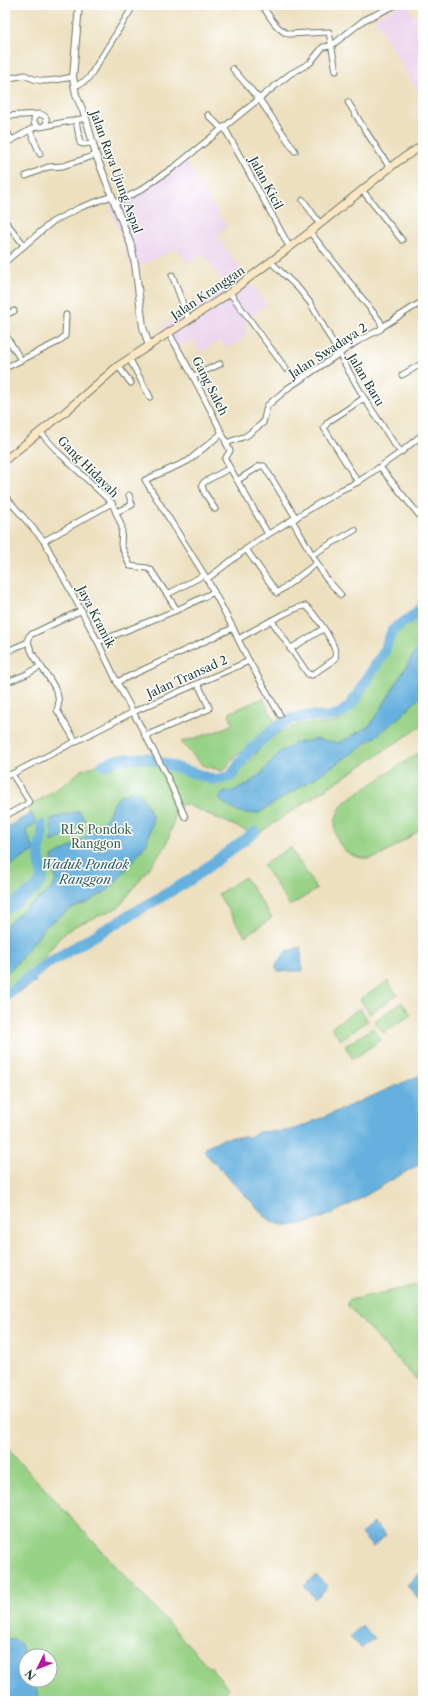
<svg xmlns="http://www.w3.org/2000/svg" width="428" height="1706" viewBox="0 0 428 1706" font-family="'Libre Caslon Text',serif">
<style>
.built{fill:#ead1ec}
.green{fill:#98d286;stroke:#5c885d;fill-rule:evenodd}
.water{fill:#65b0de;stroke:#427689}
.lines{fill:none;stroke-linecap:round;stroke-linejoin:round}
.river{stroke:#65b0de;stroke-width:11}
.minor-casing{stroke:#677665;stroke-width:7}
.tertiary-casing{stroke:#677665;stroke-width:8}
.secondary-casing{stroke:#677665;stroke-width:9}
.minor{stroke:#fff;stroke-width:5}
.tertiary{stroke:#fff;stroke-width:6}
.secondary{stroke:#fbe7c3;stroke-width:7}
.labels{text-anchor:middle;stroke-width:3;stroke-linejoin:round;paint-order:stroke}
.street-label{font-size:12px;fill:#1f3d34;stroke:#fff}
.park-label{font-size:12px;fill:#3d6248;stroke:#fff}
.water-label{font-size:13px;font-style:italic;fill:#346067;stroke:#fff}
</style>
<rect width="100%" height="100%" fill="#fff"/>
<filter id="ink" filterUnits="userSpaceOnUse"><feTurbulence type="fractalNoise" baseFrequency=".025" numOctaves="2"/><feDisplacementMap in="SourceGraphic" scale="8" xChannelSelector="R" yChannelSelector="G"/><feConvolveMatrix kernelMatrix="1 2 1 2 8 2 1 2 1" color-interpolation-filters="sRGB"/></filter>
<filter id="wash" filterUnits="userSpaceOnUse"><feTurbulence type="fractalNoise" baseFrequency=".012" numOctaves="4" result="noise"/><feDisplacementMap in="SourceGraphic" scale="16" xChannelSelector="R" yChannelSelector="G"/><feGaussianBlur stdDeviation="0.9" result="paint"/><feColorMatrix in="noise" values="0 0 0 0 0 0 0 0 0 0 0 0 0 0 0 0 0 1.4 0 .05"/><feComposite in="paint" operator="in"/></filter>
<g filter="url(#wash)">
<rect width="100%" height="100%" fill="#ede0bf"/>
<g class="built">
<path d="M400 5H407L416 18H423V101L374 18Z"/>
<path d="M184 159 227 227 217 236 266 304 244 323 247 336 227 348 220 341 200 353 193 339 177 349 162 327 223 284 204 254 186 263 178 248 133 269 110 207 162 177Z"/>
</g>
<g class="green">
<path d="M423 610V725L256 835 185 804 175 808V817L166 846 119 907 75 926 63 934 36 967 23 980 5 992V867L6 868 34 851 26 830 36 823 28 807 63 785 82 770 102 763 104 768 124 761H146L216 783C247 780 252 748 276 734 284 730 294 726 302 724 321 722 331 729 348 714 364 701 383 654 393 634L397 629 413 620Z"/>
<path d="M263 698 276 724 234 758 223 771 202 765 181 742 215 732 233 724 229 713Z"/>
<path d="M423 750V828L382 855C345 870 318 829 347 800Z"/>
<path d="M290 847 317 889 290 906 263 865Z"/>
<path d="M245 877 272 918 245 936 218 894Z"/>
<path d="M388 981 397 995 370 1014 360 999Z"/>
<path d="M402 1002 411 1015 383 1033 374 1021Z"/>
<path d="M360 1008 368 1021 340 1040 332 1027Z"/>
<path d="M373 1028 381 1040 353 1059 345 1046Z"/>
<path d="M423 1284V1387L348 1306V1302L350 1300Z"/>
<path d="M5 1446 208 1666 212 1667 214 1672 229 1689 217 1701H5ZM26 1656H50V1680H26Z"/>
</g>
<g class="water">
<path d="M423 644V694C379 742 314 777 259 813 240 815 234 811 219 799L222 793 232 791 247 785 263 772 280 752 295 743 317 739 338 743 350 737 369 726 379 712 413 655Z"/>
<path d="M135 791 141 794 152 815V824L147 843 116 882 107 891 87 903 70 909 44 928 38 937 15 965 5 975V926L23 910 52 889 56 880 52 857 78 843 103 822 108 816 112 806 121 794 126 795 129 792Z"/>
<path d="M79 811 85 821 69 834 52 842 51 819Z"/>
<path d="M31 813 36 823 26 830 34 851 6 868 5 829Z"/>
<path d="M301 947 302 971H278L275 966 287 951Z"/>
<path d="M33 976 36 982 5 1001V994Z"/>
<path d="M423 1074V1163C388 1178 317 1235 279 1224 274 1223 270 1220 266 1217L205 1153V1150L207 1146 222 1139 232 1137H250L258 1132 289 1131 312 1122Z"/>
<path d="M374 1523 386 1535 373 1547 361 1534Z"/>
<path d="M420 1573 423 1577V1593L418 1598 407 1585Z"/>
<path d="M316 1575 328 1587 315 1599 304 1586Z"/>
<path d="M362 1625 374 1638 361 1649 350 1637Z"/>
<path d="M5 1638 14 1640 21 1644 26 1662V1680H33L40 1701H5Z"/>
</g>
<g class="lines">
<g class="river">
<path d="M103 765 119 759 147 758 215 780 231 776 249 751 279 725 291 719 307 716 327 717 340 714 350 706 384 652 392 631 399 625 409 619 423 606"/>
<path d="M5 910 36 888 42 879C42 870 39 860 39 850 39 841 45 838 42 825"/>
<path d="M5 996 48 963 190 880 255 832"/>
</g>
</g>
</g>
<g filter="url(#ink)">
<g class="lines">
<defs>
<g id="minor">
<path d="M262 5C269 15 276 30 289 34L329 32 336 71"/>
<path d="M233 69 259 99 295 151"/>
<path d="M5 79 25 75C42 85 54 80 73 77"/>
<path d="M74 87 88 79 134 5"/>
<path d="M348 102 365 130 390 168"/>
<path d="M36 115 34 119V123L40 127 86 118"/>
<path d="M208 115 222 129"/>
<path d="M5 116 40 114C47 116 49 121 44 126"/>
<path d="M76 120 80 143 83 144 92 143"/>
<path d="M224 127 290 248"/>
<path d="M5 129 12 140"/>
<path d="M30 130 40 154"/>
<path d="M5 144 37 126"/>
<path d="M26 176 48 167 63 166 96 155"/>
<path d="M362 190 402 240"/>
<path d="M5 195V197"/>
<path d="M303 200 320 224"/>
<path d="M115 203 139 191 177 165 290 74 310 63 323 47 331 46 364 20 396 5"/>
<path d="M5 221 24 245"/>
<path d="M5 262 52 222 79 208 112 196"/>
<path d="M271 262 299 289 311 304 364 398 395 445 401 452"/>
<path d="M172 275 189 320"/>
<path d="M230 293 286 369"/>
<path d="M5 315 14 311"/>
<path d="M382 327 423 301"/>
<path d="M169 333C191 372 212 410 230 451L225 459 226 461 268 534"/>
<path d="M5 334 21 360"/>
<path d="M129 358 150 397"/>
<path d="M118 366 131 383"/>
<path d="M5 368 58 342 65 336 66 315"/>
<path d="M402 375 423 363"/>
<path d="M194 376 220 364"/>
<path d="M40 432 59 453 112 503 122 527 121 545 130 566 147 568 151 570 177 610"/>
<path d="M226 443 246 436 263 423 267 406 288 388 358 341 381 329 382 327 380 321 310 232"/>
<path d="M380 467 423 520"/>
<path d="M238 480 260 466H264L296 518"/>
<path d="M358 482 324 428 328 422 364 398"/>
<path d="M5 496 44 541 98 642 117 682 166 774 185 817"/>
<path d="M215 509 204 492 202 485 204 482 230 468"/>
<path d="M116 512 132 505 129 495"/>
<path d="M292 520 325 577 341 595"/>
<path d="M44 541 112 503"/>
<path d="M246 549 277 593 317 563"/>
<path d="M313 554 355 530"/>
<path d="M207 579 145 480 188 461 222 433"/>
<path d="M168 594 204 575"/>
<path d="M233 628 238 639C250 633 295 605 306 606 315 614 340 648 335 659L312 675 308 674 272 621"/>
<path d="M238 639 249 661 280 715"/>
<path d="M98 642 177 610 214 592"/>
<path d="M5 643 10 650 28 642"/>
<path d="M290 649 323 629"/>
<path d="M117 682 233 628 207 579 257 541 341 490 358 482 401 452 423 434"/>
<path d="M5 683 27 674 41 666"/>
<path d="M145 736 209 709V707L198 684"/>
<path d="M76 742 57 710C67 687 28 661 28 638L30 635 82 610"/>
<path d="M5 775 12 774 133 712 249 661"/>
<path d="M5 816 27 804 29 801 12 774"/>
</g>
<path id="tertiary" d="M79 5 73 77 76 95 86 118 96 155 131 245 135 264 143 327 149 346"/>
<path id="secondary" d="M5 460 65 412 118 366 225 296 310 232 397 162 423 145"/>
</defs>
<use href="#minor" class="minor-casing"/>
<use href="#tertiary" class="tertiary-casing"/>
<use href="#secondary" class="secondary-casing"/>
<use href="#minor" class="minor"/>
<use href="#tertiary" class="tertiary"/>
<use href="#secondary" class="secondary"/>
</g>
</g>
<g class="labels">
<g class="street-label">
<text transform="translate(116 172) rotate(70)" y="4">Jalan Raya Ujung Aspal</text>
<text transform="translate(266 183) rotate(62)" y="4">Jalan Kicil</text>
<text transform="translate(208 293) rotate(-34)" y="4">Jalan Kranggan</text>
<text transform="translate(328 351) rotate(-33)" y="4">Jalan Swadaya 2</text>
<text transform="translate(366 380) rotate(59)" y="4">Jalan Baru</text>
<text transform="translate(210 386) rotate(63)" y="4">Gang Saleh</text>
<text transform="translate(88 467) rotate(45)" y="4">Gang Hidayah</text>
<text transform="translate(96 617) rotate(63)" y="4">Jaya Kramik</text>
<text transform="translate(187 677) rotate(-24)" y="4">Jalan Transad 2</text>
</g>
<g class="park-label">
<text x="96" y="834">RLS Pondok<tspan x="96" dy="14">Ranggon</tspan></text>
</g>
<g class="water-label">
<text x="85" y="869">Waduk Pondok<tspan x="85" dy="15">Ranggon</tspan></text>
</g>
</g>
<rect width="428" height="1706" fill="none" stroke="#fff" stroke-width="20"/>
<g transform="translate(38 1668) rotate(227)"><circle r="19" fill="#ffffff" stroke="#a5b1ae"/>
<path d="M0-3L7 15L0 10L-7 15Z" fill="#b5179e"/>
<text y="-6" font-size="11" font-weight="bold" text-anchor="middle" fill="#1f3d34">N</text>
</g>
</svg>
